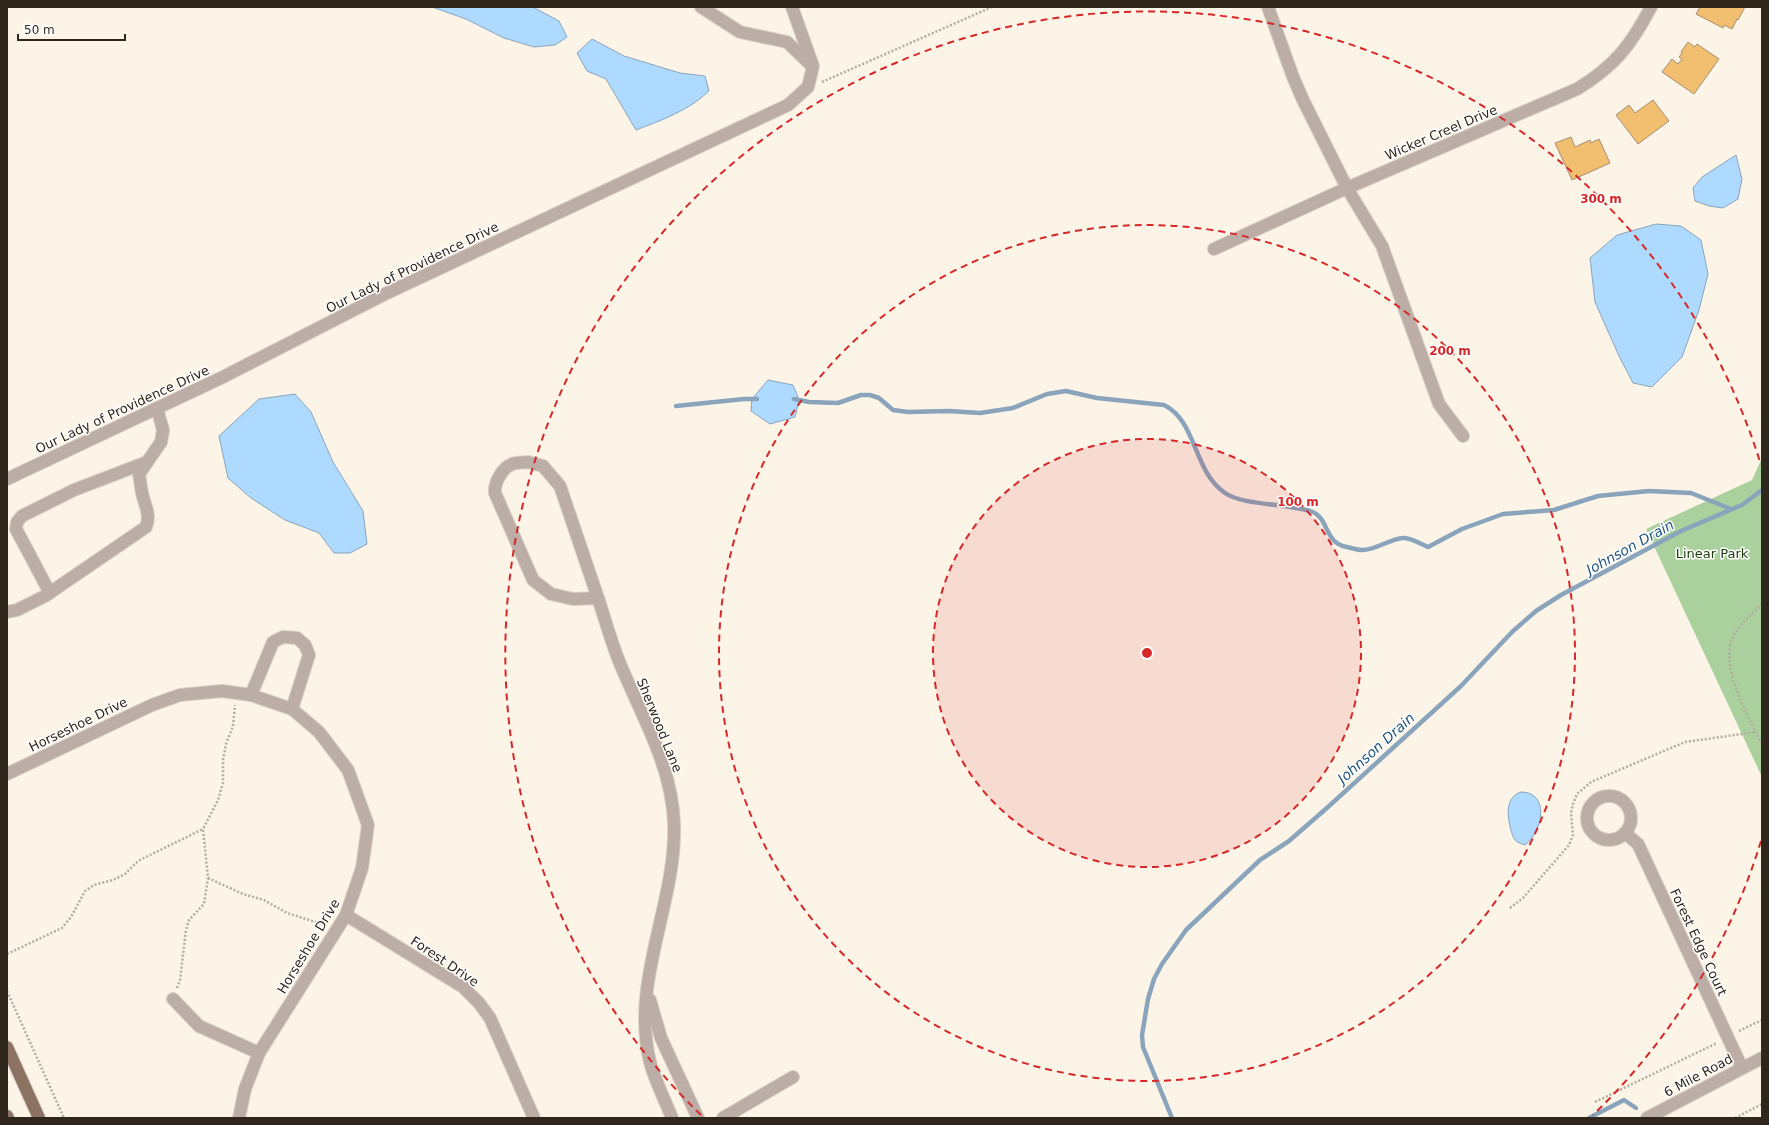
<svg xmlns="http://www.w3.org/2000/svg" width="1769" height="1125" viewBox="0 0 1769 1125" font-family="'DejaVu Sans',sans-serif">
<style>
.green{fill:#aad19d}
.water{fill:#afdaff;stroke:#89a4bb}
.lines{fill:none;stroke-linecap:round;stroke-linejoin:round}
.stream{stroke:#89a4bb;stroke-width:4.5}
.building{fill:#f2be6f;stroke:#a28f73}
.minor-casing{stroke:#d8cfc3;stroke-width:14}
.major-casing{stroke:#d8cfc3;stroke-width:14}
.path{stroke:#b4aba0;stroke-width:2.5;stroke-dasharray:2 2;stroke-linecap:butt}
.minor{stroke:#bcaea6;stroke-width:12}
.major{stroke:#8b7263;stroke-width:12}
.ring{fill:none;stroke:#d62828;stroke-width:2;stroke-dasharray:7 5}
.labels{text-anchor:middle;stroke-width:3;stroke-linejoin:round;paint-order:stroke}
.street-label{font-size:13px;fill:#2f271c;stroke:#fff}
.park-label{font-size:13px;fill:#1a3c09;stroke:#fff}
.water-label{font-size:14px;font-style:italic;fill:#22567e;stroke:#fff}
.centre{fill:#d62828;stroke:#fff;stroke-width:2}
.ring-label{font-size:12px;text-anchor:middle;font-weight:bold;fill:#d62828;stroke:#fff;stroke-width:3;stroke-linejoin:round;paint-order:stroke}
</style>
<rect width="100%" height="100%" fill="#fdf4e8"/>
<path class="green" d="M1762 458V777L1646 529 1752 480Z"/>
<g class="water">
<path d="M432 7H533L559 21 567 37 555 45 534 47 504 38 466 19Z"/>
<path d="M592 39 624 56 680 73 705 76 709 91C688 111 662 120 636 130L606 79 587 71 577 53Z"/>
<path d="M1736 155 1742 179 1738 199 1723 208 1709 206 1695 201 1693 188 1702 177Z"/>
<path d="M1656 224 1681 226 1701 240 1708 274 1699 310 1682 357 1652 387 1633 383 1619 356 1595 302 1590 258 1617 235Z"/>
<path d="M768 380 793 385 799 400 795 417 770 424 751 411 752 399Z"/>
<path d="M295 394 311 412 333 462 363 511 367 544 350 553H334L319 533 285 520 251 498 228 478 219 436 259 399Z"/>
<path d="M1521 792C1551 792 1542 833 1525 845 1523 844 1518 843 1516 841 1513 838 1511 831 1510 826 1507 813 1506 797 1521 792Z"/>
</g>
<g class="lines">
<g class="stream">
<path d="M794 399 809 402 838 403 861 395H870L879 398 893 410 908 412 949 411 980 413 1013 408 1047 394 1066 391 1097 398 1164 405C1197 421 1193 471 1225 493 1244 506 1288 503 1313 512 1329 519 1324 543 1347 547 1352 548 1357 550 1362 550 1376 550 1389 539 1403 538 1410 537 1421 544 1428 547L1462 529 1503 514 1554 510 1598 496 1649 491 1691 493 1731 509"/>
<path d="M676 406 744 399H757"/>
<path d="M1172 1118 1143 1047 1142 1035 1148 999 1154 979 1162 964 1186 930 1260 860 1289 841 1328 807 1461 686 1512 632 1536 611 1561 595 1681 531 1742 505 1762 490"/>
<path d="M1589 1118 1624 1100 1636 1108"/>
</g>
</g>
<g class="building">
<path d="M1700 7H1745L1738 20 1737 19 1732 29 1724 25 1723 28 1696 14Z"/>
<path d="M1688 42 1695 47 1697 44 1719 59 1694 94 1662 72 1672 59 1678 64 1682 59 1679 57 1682 53 1681 52Z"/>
<path d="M1653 100 1669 121 1638 144 1616 115 1629 105 1635 113Z"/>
<path d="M1571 137 1575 147 1590 140 1591 143 1599 139 1610 163 1572 180 1555 143Z"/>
</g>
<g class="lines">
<defs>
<g id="minor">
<path d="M701 7 740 32 787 42 810 64"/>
<path d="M1268 7 1293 77 1303 100 1347 188 1382 246 1439 404 1463 436"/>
<path d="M1214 249 1347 188 1577 89C1615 66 1631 45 1651 7"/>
<path d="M528 462 543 466 560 486 598 598 573 599 551 594 533 580 495 493C494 483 502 468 512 464 517 462 523 463 528 462Z"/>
<path d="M7 479 223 377 385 294 788 105 808 87 813 66 792 7"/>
<path d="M50 593 16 529 17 522 22 516 74 490 147 462"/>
<path d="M598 598C605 619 611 641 619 661 640 713 672 765 674 823 677 903 630 981 650 1062 655 1081 665 1100 672 1118"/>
<path d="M7 612 17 610 45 596 146 527C151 515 145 506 142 493 141 487 140 480 139 474L161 442 163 430 157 408"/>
<path d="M251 695 273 642 283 637 297 638 305 645 309 655 292 709"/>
<path d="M7 774 152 705 180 695 222 691 251 695 292 709 319 732 348 770 368 825 362 868 346 915 259 1053 245 1089 239 1118"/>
<circle cx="1609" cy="818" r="22"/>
<path d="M1625 833 1638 844 1742 1068"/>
<path d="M346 915 463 987 479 1003 490 1018 534 1118"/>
<path d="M173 999 199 1026 259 1053"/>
<path d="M650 1000 661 1038 698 1118"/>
<path d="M723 1118 793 1077"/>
<path d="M1647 1118 1762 1058"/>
</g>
<g id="major">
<path d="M7 1047 39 1118"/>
<path d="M7 1116 8 1118"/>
</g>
</defs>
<use href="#minor" class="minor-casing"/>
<use href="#major" class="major-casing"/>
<g class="path">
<path d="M822 82 992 7"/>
<path d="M1762 604C1753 613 1742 622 1735 633 1716 663 1749 717 1762 745"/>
<path d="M208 878 243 894 264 900 287 913 325 925"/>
<path d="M1510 908 1523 898 1569 845 1573 835 1571 813 1573 804 1577 794 1591 782 1685 742 1756 732"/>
<path d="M7 954 62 928 71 917 85 891 94 885 113 880 125 874 138 861 203 829"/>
<path d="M177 988 180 980 186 930 189 920 204 904 208 878 203 829 218 800 223 783V760L226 744 233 726 235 705"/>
<path d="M7 991 64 1118"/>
<path d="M1739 1031 1762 1020"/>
<path d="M1595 1102 1717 1043"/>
<path d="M1735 1118 1762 1104"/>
</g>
<use href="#minor" class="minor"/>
<use href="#major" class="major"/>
</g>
<circle cx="1147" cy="653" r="214" fill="#d62828" fill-opacity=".12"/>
<g class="ring">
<circle cx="1147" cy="653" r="214"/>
<circle cx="1147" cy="653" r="428"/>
<path d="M1761 841A642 642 0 0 1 1593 1115M701 1115A642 642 0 1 1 1761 465"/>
</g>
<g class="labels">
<g class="street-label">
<text transform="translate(1441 132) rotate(-23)" y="5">Wicker Creel Drive</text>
<text transform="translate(412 267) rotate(-26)" y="5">Our Lady of Providence Drive</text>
<text transform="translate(122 409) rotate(-25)" y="5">Our Lady of Providence Drive</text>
<text transform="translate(78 724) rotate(-26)" y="5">Horseshoe Drive</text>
<text transform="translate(660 725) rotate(68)" y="5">Sherwood Lane</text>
<text transform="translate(1699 942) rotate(65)" y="5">Forest Edge Court</text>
<text transform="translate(308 946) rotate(-59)" y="5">Horseshoe Drive</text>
<text transform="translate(445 961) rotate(34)" y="5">Forest Drive</text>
<text transform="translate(1698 1075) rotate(-28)" y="5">6 Mile Road</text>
</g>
<g class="park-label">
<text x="1712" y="558">Linear Park</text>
</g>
<g class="water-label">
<text transform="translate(1630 547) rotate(-29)" y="5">Johnson Drain</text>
<text transform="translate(1376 748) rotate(-42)" y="5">Johnson Drain</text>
</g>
</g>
<circle cx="1147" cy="653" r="6" class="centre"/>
<g class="ring-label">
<text x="1601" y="203">300 m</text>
<text x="1450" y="355">200 m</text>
<text x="1298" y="506">100 m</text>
</g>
<rect width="1769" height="1125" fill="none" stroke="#2f271c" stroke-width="16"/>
<path d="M18 34v6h107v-6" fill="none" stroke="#2f271c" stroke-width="2"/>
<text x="24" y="34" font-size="12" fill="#2f271c" stroke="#ffffff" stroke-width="3" paint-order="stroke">50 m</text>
</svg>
